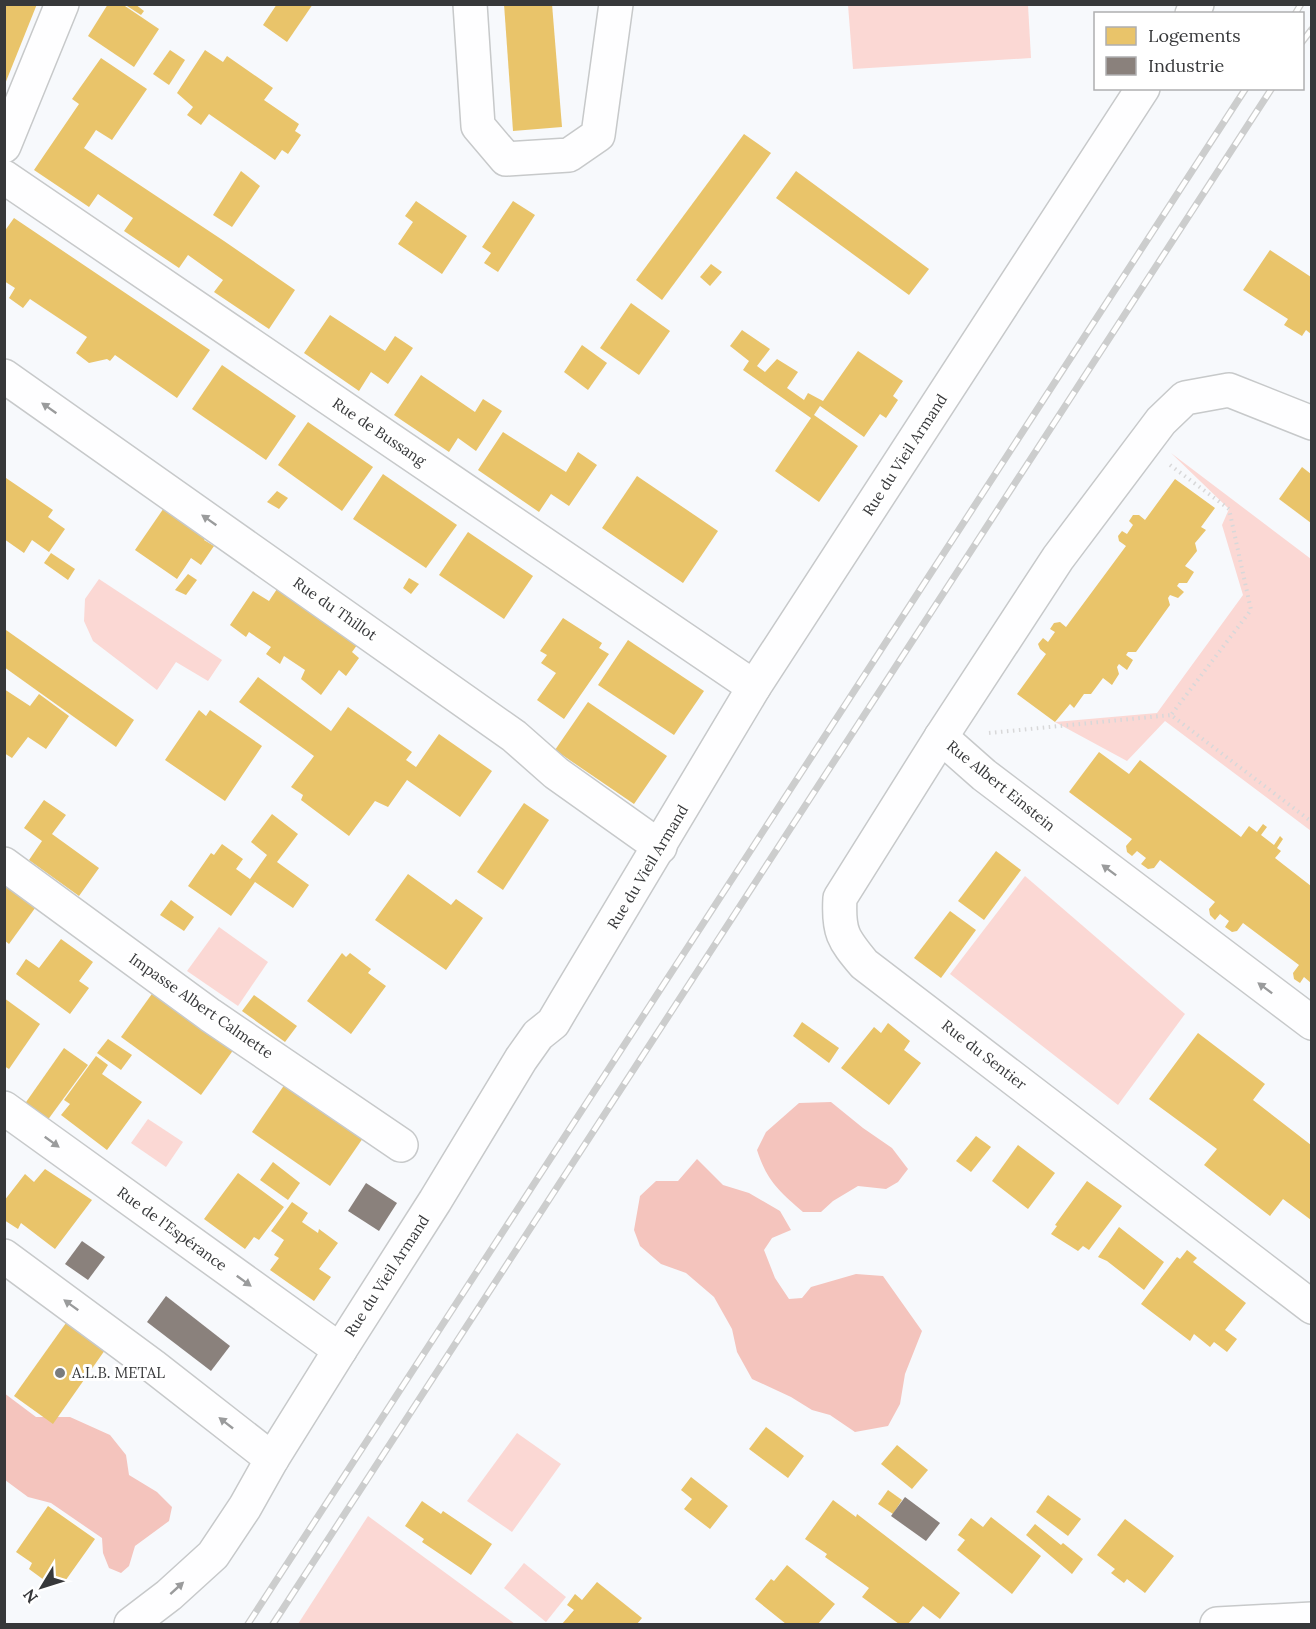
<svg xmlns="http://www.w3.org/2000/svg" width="1316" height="1629" viewBox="0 0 1316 1629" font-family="Lora,serif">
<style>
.green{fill:#fbd8d4}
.forest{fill:#f4c4bd}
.homes{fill:#e9c46a}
.industry{fill:#8a817c}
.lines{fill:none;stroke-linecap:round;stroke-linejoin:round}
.minor-casing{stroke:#c7c9ca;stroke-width:36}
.path{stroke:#d8d8d9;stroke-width:4;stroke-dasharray:1.5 4.5;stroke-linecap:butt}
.minor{stroke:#fefeff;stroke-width:33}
.rail-casing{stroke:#cccdcd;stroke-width:7}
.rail{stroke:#fff;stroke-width:4.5;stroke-dasharray:14;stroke-linecap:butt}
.oneway{fill:#9a9b9c}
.poi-dot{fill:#7a7c7e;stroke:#fff;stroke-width:2}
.labels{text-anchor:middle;stroke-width:6;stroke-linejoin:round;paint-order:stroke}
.street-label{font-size:15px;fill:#37383a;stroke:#fff}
.poi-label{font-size:15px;fill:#37383a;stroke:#fff;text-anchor:start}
</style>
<rect width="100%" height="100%" fill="#f7f9fc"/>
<g class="green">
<path d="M848 5H1028L1031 58 853 69Z"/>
<path d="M1171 453 1311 559V831L1165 721 1127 761 1055 722 1157 713 1243 595 1222 525 1229 509Z"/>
<path d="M99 579 222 660 208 681 176 662 157 690 93 641 84 621 85 599Z"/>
<path d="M1025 876 1185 1014 1118 1105 950 974Z"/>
<path d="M219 927 268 962 238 1006 187 971Z"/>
<path d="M148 1119 183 1142 166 1167 131 1143Z"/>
<path d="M517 1433 561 1464 512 1532 467 1501Z"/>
<path d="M368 1516 515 1624H298Z"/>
<path d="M524 1563 566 1597 546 1622 504 1588Z"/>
</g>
<g class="forest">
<path d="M831 1102 863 1128 892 1148 908 1169 898 1182 886 1189 858 1186 833 1201 821 1212H803C779 1191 767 1181 757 1150L766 1132 799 1103Z"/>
<path d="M697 1159 723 1185 749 1193 780 1211 791 1230 772 1238 764 1250 775 1278 789 1299 802 1298 811 1287 856 1274 883 1276 922 1331 905 1374 900 1404 888 1426 855 1432 830 1415 812 1410 791 1397 752 1379 737 1352 732 1329 714 1297 686 1273 661 1264 640 1246 634 1230 640 1196 656 1181H678Z"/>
<path d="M4 1393 36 1417H70L110 1435 126 1455 129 1475 157 1492 172 1507 169 1521 135 1546 129 1566 121 1573 109 1568 103 1553 102 1538 51 1503 28 1497 5 1480Z"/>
</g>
<g class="homes">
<path d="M5 4H37L5 84Z"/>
<path d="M108 4H122L159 29 134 67 88 36Z"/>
<path d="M128 4H135L144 11 141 15 127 6Z"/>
<path d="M277 4H313L287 42 263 25Z"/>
<path d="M504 4H552L562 127 513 131Z"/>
<path d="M170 50 185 60 169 85 153 74Z"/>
<path d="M205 50 223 62 227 56 273 88 264 100 299 124 295 131 301 135 288 154 282 150 275 160 209 114 201 125 187 115 193 107 177 93Z"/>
<path d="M101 58 147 89 112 140 96 130 84 148 224 241 295 290 269 329 214 292 223 280 188 255 179 268 124 231 133 218 98 194 89 207 34 170 79 104 72 99Z"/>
<path d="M744 134 771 153 662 300 636 280Z"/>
<path d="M241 171 260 186 232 227 213 215Z"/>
<path d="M796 171 929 269 909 295 776 198Z"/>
<path d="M416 201 467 236 442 274 398 244 413 222 405 216Z"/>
<path d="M513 201 535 215 498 272 484 263 491 253 482 247Z"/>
<path d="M14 218 210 350 177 398 115 355 110 361 107 359 89 363 76 353 87 337 30 299 23 308 9 298 15 288 4 281V232Z"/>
<path d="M1270 250 1311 277V334L1306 330 1302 336 1284 325 1288 319 1243 290Z"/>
<path d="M711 264 722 272 710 286 700 277Z"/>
<path d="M631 303 670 331 639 375 600 348Z"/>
<path d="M330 315 385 351 395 336 413 348 388 384 371 372 359 391 304 353Z"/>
<path d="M742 330 770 349 757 366 765 372 777 359 798 372 787 388 804 400 808 393 823 401 858 351 903 381 893 396 898 400 886 418 880 414 864 437 820 406 814 415 858 446 819 502 775 471 811 418 743 370 749 361 730 346Z"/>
<path d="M582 345 607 363 588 390 564 372Z"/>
<path d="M222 365 296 416 266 460 192 409Z"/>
<path d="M421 375 475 412 483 399 502 411 476 451 458 438 449 452 394 415Z"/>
<path d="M308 422 373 467 342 511 278 465Z"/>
<path d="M503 432 566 472 578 452 597 465 569 506 551 494 539 512 478 470Z"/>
<path d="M1302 467 1311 474V523L1279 499Z"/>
<path d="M383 474 457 525 426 568 353 519Z"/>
<path d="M637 476 718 531 683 583 602 528Z"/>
<path d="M6 478 53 510 48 517 65 529 49 552 32 540 24 553 4 539V481Z"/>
<path d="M1175 479 1215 508 1201 527 1206 530 1195 543 1197 551 1185 566 1194 572 1187 583H1179L1177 586 1184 592 1178 598 1170 595 1168 598 1170 605 1136 652H1128L1126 655 1133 660 1127 670 1119 664 1117 667 1119 674 1112 685 1103 678 1091 694H1084L1074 708 1070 704 1055 722 1017 694 1046 654 1040 649 1038 644 1043 638 1048 642 1055 632 1050 629 1054 623 1060 622 1066 627 1126 546 1119 541 1118 536 1122 531 1127 534 1133 525 1129 521 1133 515H1139L1145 520Z"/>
<path d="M277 491 288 498 279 509 267 502Z"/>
<path d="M168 502 210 531 204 540 214 546 201 565 191 558 177 579 135 550Z"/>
<path d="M468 532 533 576 504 619 439 575Z"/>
<path d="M51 553 75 569 68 580 44 563Z"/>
<path d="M188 574 197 580 186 595 175 590Z"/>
<path d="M409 578 419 584 411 594 403 588Z"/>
<path d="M281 583 360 641 352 652 359 658 346 676 339 670 321 695 301 679 305 670 284 656 280 664 266 654 271 647 249 632 246 637 230 625 253 591 269 601Z"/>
<path d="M563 618 602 643 599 648 609 654 564 719 537 700 556 673 541 663 547 655 540 651Z"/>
<path d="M6 630 134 720 116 747 4 667Z"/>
<path d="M628 640 704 691 674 735 598 685Z"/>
<path d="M258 677 331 731 348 707 412 752 406 760 416 767 439 734 492 771 460 817 407 780 388 807 375 801 349 836 301 800 303 795 291 787 314 756 239 702Z"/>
<path d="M4 689 30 706 39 694 69 716 46 749 28 737 12 758 4 753Z"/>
<path d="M588 702 667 756 634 804 555 750Z"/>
<path d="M199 710 206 716 210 710 262 746 225 801 165 760Z"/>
<path d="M1099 752 1129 774 1140 760 1241 837 1249 826 1257 832 1263 824 1267 827 1261 835 1274 845 1280 836 1283 839 1277 848 1281 851 1275 858 1311 886V983L1304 977 1300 983 1294 979 1293 973 1299 965 1243 923 1237 931 1232 932 1225 927 1229 921 1220 914 1215 920 1210 915 1209 909 1215 902 1160 860 1154 868 1148 869 1141 864 1146 858 1137 851 1132 856 1127 852 1126 846 1132 839 1069 792Z"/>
<path d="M44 800 66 815 52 834 99 868 79 896 29 860 42 841 24 828Z"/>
<path d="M524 803 549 820 503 890 477 872Z"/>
<path d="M272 814 298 834 277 862 309 885 293 908 255 882 231 916 188 886 211 853 214 855 222 844 243 859 236 869 250 879 267 855 251 842Z"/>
<path d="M996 851 1021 870 984 920 958 901Z"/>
<path d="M408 874 451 905 456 899 483 918 446 970 375 920Z"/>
<path d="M4 879 38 904 9 944 4 940Z"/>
<path d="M171 900 194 917 184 931 160 915Z"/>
<path d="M950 911 976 930 941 978 914 958Z"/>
<path d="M61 939 93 962 79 981 89 988 70 1014 16 974 26 959 39 968Z"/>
<path d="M342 953 346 957 350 953 371 969 368 973 386 986 351 1034 307 1001Z"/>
<path d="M154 991 234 1049 201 1095 121 1037Z"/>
<path d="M254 995 297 1026 285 1042 242 1011Z"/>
<path d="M4 998 40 1024 9 1069 4 1066Z"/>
<path d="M802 1022 839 1048 829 1063 793 1036Z"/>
<path d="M888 1023 910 1041 904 1050 921 1063 889 1105 841 1068 874 1027 881 1033Z"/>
<path d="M1198 1033 1265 1084 1253 1100 1311 1145V1220L1283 1199 1270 1216 1204 1165 1217 1149 1149 1099Z"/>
<path d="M108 1039 132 1055 121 1070 97 1053Z"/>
<path d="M64 1048 88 1065 47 1121 24 1105Z"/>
<path d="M96 1056 108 1065 102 1074 142 1102 107 1150 61 1115 70 1104 64 1100Z"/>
<path d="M285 1084 363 1138 330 1186 252 1132Z"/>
<path d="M976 1136 991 1147 971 1172 956 1161Z"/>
<path d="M1018 1145 1055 1173 1028 1209 992 1181Z"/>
<path d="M273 1162 300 1183 288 1200 260 1180Z"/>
<path d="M45 1169 92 1200 55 1249 21 1223 18 1229 4 1220V1201L25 1174 34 1182Z"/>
<path d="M238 1173 284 1207 259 1240 254 1237 245 1249 204 1219Z"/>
<path d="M1087 1181 1122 1206 1089 1250 1083 1246 1078 1251 1051 1234 1057 1226 1055 1225Z"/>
<path d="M292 1202 308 1213 302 1222 318 1233 319 1229 338 1243 319 1269 331 1277 314 1301 270 1270 279 1258 274 1255 284 1240 271 1231Z"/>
<path d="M1119 1227 1164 1262 1144 1290 1107 1261 1098 1257Z"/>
<path d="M1187 1250 1197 1258 1193 1262 1246 1303 1225 1330 1237 1339 1227 1352 1214 1342 1210 1347 1194 1334 1190 1341 1141 1304 1177 1257 1180 1259Z"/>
<path d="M66 1323 105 1350 53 1424 14 1396Z"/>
<path d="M766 1427 804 1456 788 1478 749 1449Z"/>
<path d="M897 1445 928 1470 912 1489 881 1464Z"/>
<path d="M691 1477 728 1506 710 1529 684 1509 692 1499 681 1490Z"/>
<path d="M888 1490 902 1500 893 1514 878 1504Z"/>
<path d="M1048 1495 1081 1519 1068 1536 1036 1512Z"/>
<path d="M833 1500 856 1517 857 1514 960 1593 940 1619 923 1606 908 1624H899L862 1597 869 1588 825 1557 827 1554 805 1539Z"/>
<path d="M422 1501 441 1514 443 1511 492 1544 471 1575 422 1542 424 1539 405 1526Z"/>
<path d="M48 1506 95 1539 63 1584 48 1574 44 1580 29 1569 32 1563 16 1552Z"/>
<path d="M991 1517 1041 1556 1012 1594 957 1550 965 1540 958 1535 971 1518 983 1527Z"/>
<path d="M1125 1519 1174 1556 1145 1593 1127 1579 1124 1583 1111 1573 1115 1569 1097 1555Z"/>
<path d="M1035 1524 1061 1545 1063 1543 1083 1559 1072 1574 1026 1535Z"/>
<path d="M787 1565 835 1604 818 1624H786L755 1599 771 1579 774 1581Z"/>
<path d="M597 1582 642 1618 637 1624H562L574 1610 567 1605 575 1594 582 1600Z"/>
</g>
<g class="industry">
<path d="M366 1183 397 1203 379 1231 348 1211Z"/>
<path d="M82 1241 105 1257 88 1280 65 1264Z"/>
<path d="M166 1296 230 1346 211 1371 147 1322Z"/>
<path d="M905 1497 940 1523 926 1541 891 1516Z"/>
</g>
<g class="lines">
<defs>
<g id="minor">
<path d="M470 4 478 126 506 159 569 155 598 135 616 4"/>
<path d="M1192 14 1197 4"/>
<path d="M4 146 62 4"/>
<path d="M4 177 754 687"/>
<path d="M4 376 514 736 556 773 660 847"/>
<path d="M1312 423 1229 390 1185 398 1161 421 1058 558 941 737 840 898C838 932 843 939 864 964L1312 1307"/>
<path d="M941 737 984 775 1312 1023"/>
<path d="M4 864 210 1015 401 1145"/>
<path d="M4 1108 340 1350"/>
<path d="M4 1256 153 1366 272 1459"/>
<path d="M131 1624 169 1595 213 1555 245 1507 272 1459 340 1350 435 1201 521 1059 538 1035 553 1023 566 1001 754 687 1143 88"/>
<path d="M1217 1624 1312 1619"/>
</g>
</defs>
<use href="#minor" class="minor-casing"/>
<g class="path">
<path d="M1170 465 1229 509 1251 610 1171 715 1312 822"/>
<path d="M989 733 1171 715"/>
</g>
<use href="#minor" class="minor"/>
<defs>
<g id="rail">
<path d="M1295 14 1301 4"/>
<path d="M1302 42 1312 29"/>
<path d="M248 1624 1246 88"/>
<path d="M273 1624 1272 88"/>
</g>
</defs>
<use href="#rail" class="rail-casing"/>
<use href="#rail" class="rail"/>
</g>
<defs><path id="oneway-solid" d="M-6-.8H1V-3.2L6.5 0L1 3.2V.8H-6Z" transform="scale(1.5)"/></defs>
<g class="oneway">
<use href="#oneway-solid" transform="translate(49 408) rotate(-145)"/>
<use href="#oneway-solid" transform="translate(209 520) rotate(-145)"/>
<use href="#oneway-solid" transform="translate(1109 870) rotate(-143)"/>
<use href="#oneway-solid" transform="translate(1265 988) rotate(-143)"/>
<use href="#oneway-solid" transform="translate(52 1142) rotate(36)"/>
<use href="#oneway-solid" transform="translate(244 1281) rotate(36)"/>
<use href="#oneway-solid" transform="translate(71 1305) rotate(-144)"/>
<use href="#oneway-solid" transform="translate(226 1423) rotate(-142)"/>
<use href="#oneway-solid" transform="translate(177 1588) rotate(-42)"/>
</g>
<circle class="poi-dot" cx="60" cy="1373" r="6"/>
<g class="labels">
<g class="street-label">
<text transform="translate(379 432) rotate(34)" y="5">Rue de Bussang</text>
<text transform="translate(905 455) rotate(-57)" y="5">Rue du Vieil Armand</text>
<text transform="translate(335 609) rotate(35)" y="5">Rue du Thillot</text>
<text transform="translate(1001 786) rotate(39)" y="5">Rue Albert Einstein</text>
<text transform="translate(648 867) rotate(-59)" y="5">Rue du Vieil Armand</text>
<text transform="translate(201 1006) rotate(35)" y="5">Impasse Albert Calmette</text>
<text transform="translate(984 1055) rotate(38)" y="5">Rue du Sentier</text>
<text transform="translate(172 1229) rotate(36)" y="5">Rue de l'Espérance</text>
<text transform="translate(387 1276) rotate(-57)" y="5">Rue du Vieil Armand</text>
</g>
<g class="poi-label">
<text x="72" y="1378">A.L.B. METAL</text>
</g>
</g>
<rect width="1316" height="1629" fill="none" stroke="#37383a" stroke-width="12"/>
<rect x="1094" y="12" width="210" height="78" fill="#ffffff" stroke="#afafb0" stroke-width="1.5"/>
<rect x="1106" y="27" width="30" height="18" fill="#e9c46a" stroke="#afafb0" stroke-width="1.5"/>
<text x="1148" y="42" font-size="18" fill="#37383a">Logements</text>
<rect x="1106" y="57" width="30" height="18" fill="#8a817c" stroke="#afafb0" stroke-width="1.5"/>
<text x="1148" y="72" font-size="18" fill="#37383a">Industrie</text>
<g transform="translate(42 1587) rotate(232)" stroke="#ffffff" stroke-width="4.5" paint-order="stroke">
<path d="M0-4.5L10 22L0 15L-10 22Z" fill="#37383a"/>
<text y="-9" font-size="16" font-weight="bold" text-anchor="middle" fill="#37383a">N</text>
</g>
</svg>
